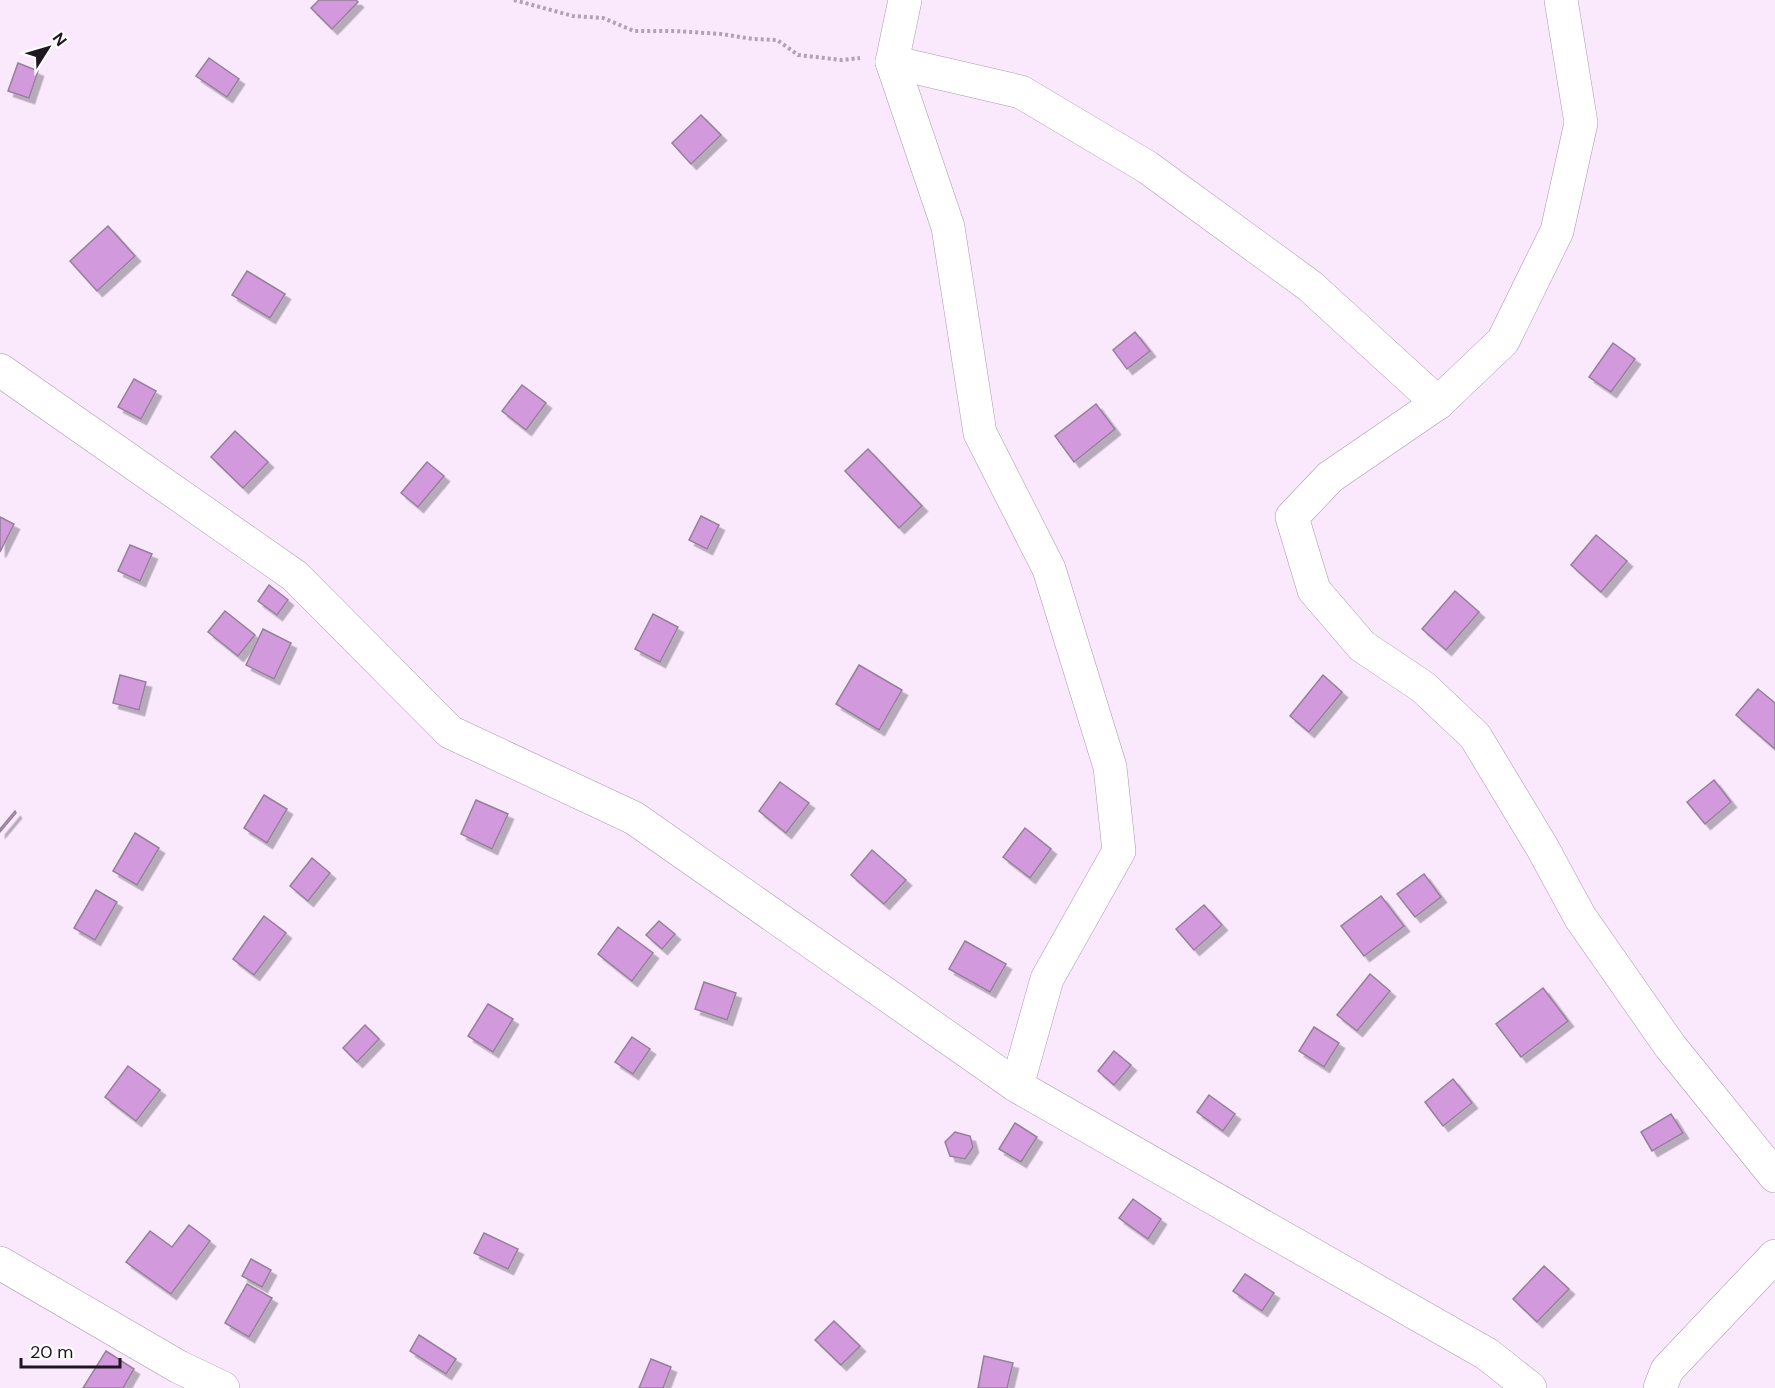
<svg xmlns="http://www.w3.org/2000/svg" width="1775" height="1388" viewBox="0 0 1775 1388" font-family="'DM Sans',sans-serif">
<style>
.building{fill:#d29add;stroke:#958099;stroke-width:1.5;filter:url(#shadow)}
.lines{fill:none;stroke-linecap:round;stroke-linejoin:round}
.minor-casing{stroke:#ac97b0;stroke-width:34}
.path{stroke:#b1a2b3;stroke-width:4;stroke-dasharray:3 3;stroke-linecap:butt}
.minor{stroke:#fff;stroke-width:33}
</style>
<defs>
<filter id="shadow"><feDropShadow dx="5.5" dy="5.5" stdDeviation="0" flood-color="#0004"/></filter>
</defs>
<rect width="100%" height="100%" fill="#fae8fd"/>
<g class="building">
<path d="M319 0H356L358 2 332 29 311 8Z"/>
<path d="M209 58 239 79 227 97 196 76Z"/>
<path d="M18 63 38 71 29 98 8 91Z"/>
<path d="M701 115 721 135 691 164 672 143Z"/>
<path d="M108 226 135 256 97 291 70 261Z"/>
<path d="M247 271 285 294 270 318 232 295Z"/>
<path d="M1135 332 1150 351 1127 369 1113 350Z"/>
<path d="M1613 343 1635 359 1611 392 1589 377Z"/>
<path d="M134 379 156 391 141 419 118 407Z"/>
<path d="M522 385 546 403 526 430 502 411Z"/>
<path d="M1096 404 1115 429 1074 462 1055 436Z"/>
<path d="M235 431 268 462 243 488 211 457Z"/>
<path d="M868 449 922 506 899 528 845 471Z"/>
<path d="M427 462 444 476 418 507 401 493Z"/>
<path d="M701 516 719 525 707 549 689 540Z"/>
<path d="M0 517 14 524 0 552Z"/>
<path d="M1596 535 1627 561 1601 592 1571 565Z"/>
<path d="M130 545 152 554 140 581 118 571Z"/>
<path d="M269 585 288 600 277 615 258 601Z"/>
<path d="M1455 591 1479 612 1446 650 1422 629Z"/>
<path d="M225 611 255 635 238 656 208 632Z"/>
<path d="M653 614 678 627 660 662 635 649Z"/>
<path d="M263 629 291 643 274 679 246 665Z"/>
<path d="M859 665 902 690 879 730 836 704Z"/>
<path d="M120 675 146 682 139 710 113 703Z"/>
<path d="M1323 675 1342 692 1309 732 1290 716Z"/>
<path d="M1758 689 1775 703V749L1736 715Z"/>
<path d="M1714 780 1731 802 1705 824 1687 802Z"/>
<path d="M780 782 809 803 786 833 759 811Z"/>
<path d="M264 795 287 809 267 843 244 828Z"/>
<path d="M476 800 508 814 492 849 461 834Z"/>
<path d="M15 811 16 813 0 832V829Z"/>
<path d="M1025 828 1051 849 1030 878 1003 857Z"/>
<path d="M135 833 159 848 137 885 113 871Z"/>
<path d="M872 850 906 880 884 904 851 875Z"/>
<path d="M312 858 330 873 308 901 290 886Z"/>
<path d="M1424 874 1441 897 1415 917 1397 894Z"/>
<path d="M96 890 117 902 95 940 74 928Z"/>
<path d="M1381 896 1404 926 1364 956 1341 926Z"/>
<path d="M1204 905 1222 925 1194 950 1176 929Z"/>
<path d="M264 916 286 933 254 975 233 959Z"/>
<path d="M659 921 675 934 662 949 646 935Z"/>
<path d="M618 927 653 953 632 981 598 954Z"/>
<path d="M965 941 1006 964 990 992 949 969Z"/>
<path d="M1370 974 1390 991 1357 1031 1337 1015Z"/>
<path d="M704 982 736 993 727 1020 695 1009Z"/>
<path d="M1543 988 1568 1021 1521 1057 1496 1024Z"/>
<path d="M488 1004 513 1019 493 1052 468 1036Z"/>
<path d="M365 1025 379 1039 357 1062 343 1048Z"/>
<path d="M1314 1027 1339 1043 1324 1067 1299 1051Z"/>
<path d="M632 1037 650 1049 633 1074 615 1062Z"/>
<path d="M1114 1051 1131 1065 1114 1085 1098 1071Z"/>
<path d="M128 1066 160 1090 136 1121 105 1097Z"/>
<path d="M1453 1079 1472 1103 1443 1126 1425 1102Z"/>
<path d="M1209 1095 1235 1114 1223 1131 1197 1112Z"/>
<path d="M1671 1114 1683 1133 1652 1151 1641 1132Z"/>
<path d="M1015 1123 1037 1137 1021 1162 999 1149Z"/>
<path d="M955 1132 970 1136 973 1147 965 1159 950 1156 945 1142Z"/>
<path d="M1133 1199 1161 1219 1148 1239 1119 1218Z"/>
<path d="M189 1225 210 1241 171 1294 126 1262 150 1231 172 1247Z"/>
<path d="M484 1233 518 1249 508 1269 474 1253Z"/>
<path d="M251 1259 271 1270 262 1287 242 1276Z"/>
<path d="M1544 1266 1569 1289 1537 1322 1513 1299Z"/>
<path d="M1245 1274 1274 1293 1262 1311 1233 1291Z"/>
<path d="M247 1284 272 1298 249 1337 225 1323Z"/>
<path d="M834 1321 860 1346 841 1365 815 1340Z"/>
<path d="M419 1335 456 1359 446 1374 410 1351Z"/>
<path d="M106 1351 134 1369 123 1388H83Z"/>
<path d="M984 1356 1013 1363 1007 1388H978Z"/>
<path d="M651 1359 671 1367 663 1388H639Z"/>
</g>
<g class="lines">
<defs>
<g id="minor">
<path d="M905 0 892 62 948 227 980 433 1049 569 1110 767 1119 851 1047 979 1017 1086"/>
<path d="M1561 0 1581 123 1557 231 1503 341 1438 403 1330 477 1292 517 1314 590 1362 646 1423 687 1475 736 1542 847 1580 917 1670 1046 1775 1176"/>
<path d="M892 62 1021 92 1147 167 1310 286 1438 403"/>
<path d="M0 370 295 576 450 732 634 818 1017 1086 1487 1354 1530 1388"/>
<path d="M0 1263 179 1367 223 1388"/>
<path d="M1660 1388 1667 1370 1775 1256"/>
</g>
</defs>
<use href="#minor" class="minor-casing"/>
<path class="path" d="M514 0 573 16 603 18 634 31H675L721 34 753 39 777 40 798 55 842 60 860 58"/>
<use href="#minor" class="minor"/>
</g>
<g transform="translate(48 48) rotate(53)" stroke="#fcfcfc" stroke-width="4.5" paint-order="stroke">
<path d="M0-4.5L10 22L0 15L-10 22Z" fill="#1e1620"/>
<text y="-9" font-size="16" font-weight="bold" text-anchor="middle" fill="#1e1620">N</text>
</g>
<path d="M21 1358v9h99v-9" fill="none" stroke="#1e1620" stroke-width="3"/>
<text x="30" y="1358" font-size="18" fill="#1e1620" stroke="#fcfcfc" stroke-width="4.5" paint-order="stroke">20 m</text>
</svg>
